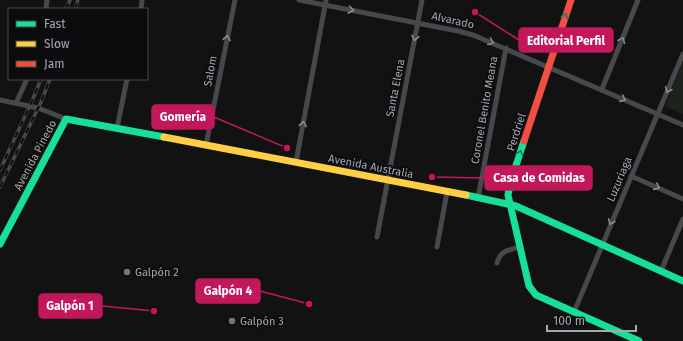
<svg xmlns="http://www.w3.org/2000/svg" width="683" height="341" viewBox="0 0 683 341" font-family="'Fira Sans',sans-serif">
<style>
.green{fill:#1c221c}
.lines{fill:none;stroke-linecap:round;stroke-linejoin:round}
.street{stroke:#46484b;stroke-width:5}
.fast{stroke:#16e098;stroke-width:7}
.slow{stroke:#ffcf43;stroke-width:7}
.jam{stroke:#f24e42;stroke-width:7}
.rail-casing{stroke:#47484a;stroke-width:3.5}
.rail{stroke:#0c0c0e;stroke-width:2;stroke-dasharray:6;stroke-linecap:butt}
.oneway{stroke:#888c93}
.oneway2{stroke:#12815a}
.poi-dot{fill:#71747a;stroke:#0c0c0e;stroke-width:1.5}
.labels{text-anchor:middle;stroke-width:3.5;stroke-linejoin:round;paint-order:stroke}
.street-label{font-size:11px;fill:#a4a9b2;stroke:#0c0c0e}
.poi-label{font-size:11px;fill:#a4a9b2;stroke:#0c0c0e;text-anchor:start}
.leader{fill:none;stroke:#c2185b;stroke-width:1.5}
.callout-dot{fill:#c2185b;stroke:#0c0c0e;stroke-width:1.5}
.callout{fill:#c2185b;stroke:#c2185b;stroke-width:1.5}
.callout-label{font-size:12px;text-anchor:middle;font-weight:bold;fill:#fff}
</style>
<rect width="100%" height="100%" fill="#121212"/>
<path class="green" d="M683 62V114L665 106Z"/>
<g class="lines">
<g class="street">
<path d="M299 0 458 31 473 35 683 125"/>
<path d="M46 9 47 0"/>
<path d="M141 9 142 0"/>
<path d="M602 89 638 0"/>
<path d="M0 100 38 108 66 119"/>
<path d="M16 103 27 79"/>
<path d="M117 128 127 79"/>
<path d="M206 145 235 0"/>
<path d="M296 162 326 0"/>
<path d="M631 176 683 199"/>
<path d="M478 198 506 48"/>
<path d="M377 237 422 0"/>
<path d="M437 247 447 192"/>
<path d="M497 263C501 250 507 251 519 247"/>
<path d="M661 271 683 219"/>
<path d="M574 312 683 54"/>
</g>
<g class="fast">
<path d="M524 141 510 184 508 195 529 286 536 295 639 341"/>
<path d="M466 195 516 206 683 281"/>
<path d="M0 244 66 119 164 137"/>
</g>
<path class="slow" d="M164 137 466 195"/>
<path class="jam" d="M524 141 571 0"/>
<defs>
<g id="rail">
<path d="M66 9 70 0"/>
<path d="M75 9 78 0"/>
<path d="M0 170 32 101 41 79"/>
<path d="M0 187 41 102 50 79"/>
</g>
</defs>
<use href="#rail" class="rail-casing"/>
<use href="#rail" class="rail"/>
</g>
<defs><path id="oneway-chevron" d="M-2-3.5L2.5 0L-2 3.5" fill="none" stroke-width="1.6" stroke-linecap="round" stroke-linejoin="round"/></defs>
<g class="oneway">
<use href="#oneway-chevron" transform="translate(351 10) rotate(11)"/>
<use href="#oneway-chevron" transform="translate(227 38) rotate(-79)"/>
<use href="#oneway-chevron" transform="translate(415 38) rotate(101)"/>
<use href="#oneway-chevron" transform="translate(622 40) rotate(-68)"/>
<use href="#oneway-chevron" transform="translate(491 42) rotate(22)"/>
<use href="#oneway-chevron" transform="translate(668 90) rotate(113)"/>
<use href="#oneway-chevron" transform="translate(623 99) rotate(24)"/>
<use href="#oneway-chevron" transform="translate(303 124) rotate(-79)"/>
<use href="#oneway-chevron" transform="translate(657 187) rotate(24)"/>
<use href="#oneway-chevron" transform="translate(611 222) rotate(113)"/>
</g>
<g class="oneway2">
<use href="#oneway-chevron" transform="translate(565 16) rotate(-72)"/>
<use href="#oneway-chevron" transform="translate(520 153) rotate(-72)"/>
</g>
<g class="poi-dot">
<circle cx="127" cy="272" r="4"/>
<circle cx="232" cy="321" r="4"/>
</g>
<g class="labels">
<g class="street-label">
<text transform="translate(453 20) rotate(13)" y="4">Alvarado</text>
<text transform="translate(210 71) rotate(-79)" y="4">Salom</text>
<text transform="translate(395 88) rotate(-79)" y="4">Santa Elena</text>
<text transform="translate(484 110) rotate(-80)" y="4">Coronel Benito Meana</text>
<text transform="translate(516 132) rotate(-72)" y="4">Perdriel</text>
<text transform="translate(35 155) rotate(-62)" y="4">Avenida Pinedo</text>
<text transform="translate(371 166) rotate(11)" y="4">Avenida Australia</text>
<text transform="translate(619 179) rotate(-67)" y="4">Luzuriaga</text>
</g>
<g class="poi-label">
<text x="135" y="276">Galpón 2</text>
<text x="240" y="325">Galpón 3</text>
</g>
</g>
<path class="leader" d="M475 12L519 40M287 148L214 117M432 177L485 178M309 304L260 291M154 311L102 306"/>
<g class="callout-dot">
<circle cx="475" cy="12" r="4"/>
<circle cx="287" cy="148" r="4"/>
<circle cx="432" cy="177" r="4"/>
<circle cx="309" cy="304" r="4"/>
<circle cx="154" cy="311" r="4"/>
</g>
<g class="callout">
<rect x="519" y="28" width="94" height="24" rx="4"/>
<rect x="152" y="105" width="62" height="24" rx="4"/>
<rect x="485" y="166" width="107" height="24" rx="4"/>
<rect x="196" y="279" width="64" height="24" rx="4"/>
<rect x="39" y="294" width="63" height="24" rx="4"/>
</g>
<g class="callout-label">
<text x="566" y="45">Editorial Perfil</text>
<text x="183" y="121">Gomería</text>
<text x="539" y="182">Casa de Comidas</text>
<text x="228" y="295">Galpón 4</text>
<text x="70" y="310">Galpón 1</text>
</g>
<rect x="8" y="8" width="140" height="72" fill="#0c0c0e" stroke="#494b50"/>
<rect x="16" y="21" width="20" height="6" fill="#16e098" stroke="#494b50"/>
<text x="44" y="28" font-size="12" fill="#a4a9b2">Fast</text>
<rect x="16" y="41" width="20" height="6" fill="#ffcf43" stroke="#494b50"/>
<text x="44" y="48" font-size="12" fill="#a4a9b2">Slow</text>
<rect x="16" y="61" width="20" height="6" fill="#f24e42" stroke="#494b50"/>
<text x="44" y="68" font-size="12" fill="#a4a9b2">Jam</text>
<path d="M547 325v6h89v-6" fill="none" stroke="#a4a9b2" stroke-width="2"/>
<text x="553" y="325" font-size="12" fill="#a4a9b2" stroke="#0c0c0e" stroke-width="3" paint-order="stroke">100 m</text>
</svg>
